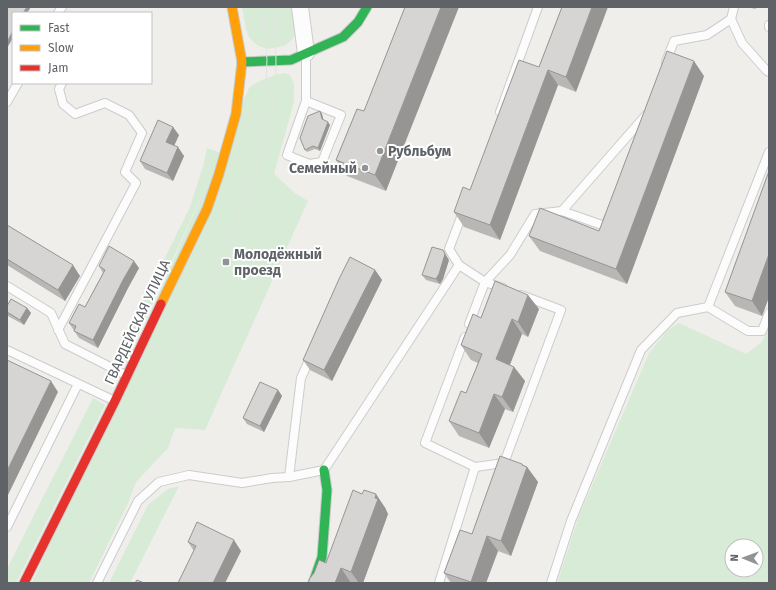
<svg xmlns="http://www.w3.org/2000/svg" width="776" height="590" viewBox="0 0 776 590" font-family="'Fira Sans',sans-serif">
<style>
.green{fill:#d8ebd6;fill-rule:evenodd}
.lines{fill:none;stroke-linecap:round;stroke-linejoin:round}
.lane-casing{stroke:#cbcccc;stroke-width:10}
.street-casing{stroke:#cbcccc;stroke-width:18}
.fast-casing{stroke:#cacacb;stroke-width:11}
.slow-casing{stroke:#cacacb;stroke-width:11}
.jam-casing{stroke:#cacacb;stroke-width:11}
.lane{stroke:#fdfcfc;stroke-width:8}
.street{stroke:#fdfcfc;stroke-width:16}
.fast{stroke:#30b455;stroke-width:9}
.slow{stroke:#ff9f0a;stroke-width:9}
.jam{stroke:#e5322d;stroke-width:9}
.tram{stroke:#e4e4e4;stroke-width:1}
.wall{fill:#b8b7b5}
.shaded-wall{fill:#969594}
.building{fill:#d6d5d3;stroke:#969594}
.poi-dot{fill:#919496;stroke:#fff;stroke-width:1.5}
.labels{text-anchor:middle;stroke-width:4;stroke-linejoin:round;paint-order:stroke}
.poi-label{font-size:14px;font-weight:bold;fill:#5f6368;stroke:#fff;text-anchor:start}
.street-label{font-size:14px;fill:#5f6368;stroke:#fff}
</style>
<rect width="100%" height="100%" fill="#efeeea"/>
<g class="green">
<path d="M242 7H294L296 32 292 40 284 46 268 49 261 47 254 43 249 37 246 29Z"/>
<path d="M283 73 290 75 294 84V102L274 174 296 194 308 201 205 430 175 428 168 448 136 482 129 501 89 583H32L249 88C260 79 270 77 283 73Z"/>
<path d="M207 148 221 153 124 366 114 361 190 207 204 163Z"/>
<path d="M679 323 746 354 762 342 769 325V583H557L579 516 649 353 668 330ZM732 546H756V570H732Z"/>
<path d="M93 398 105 405 16 583H7V569Z"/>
<path d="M179 486 130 583H109L148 505 168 489Z"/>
</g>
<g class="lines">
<defs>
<g id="lane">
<path d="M58 13 62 7"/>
<path d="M731 19 742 43 767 71 769 72"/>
<path d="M769 25V27"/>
<path d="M666 62 674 41 707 35 731 19 734 7"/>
<path d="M306 101 287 155 309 164 322 162 341 115 306 101V56"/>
<path d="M7 102 18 83"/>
<path d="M500 112 538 7"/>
<path d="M562 211 646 115V116"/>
<path d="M463 212 449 249 459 265 485 282 503 288"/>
<path d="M7 286 51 313 65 344 126 375"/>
<path d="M708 307 769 152"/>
<path d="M469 324 485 282 510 255 535 214 562 211 605 226 608 219"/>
<path d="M58 330 136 183 125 172 142 133 129 115 105 103 75 114 63 104 59 89 62 83"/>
<path d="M7 350 115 401"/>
<path d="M475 467 504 463 561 310 521 295"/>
<path d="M289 477 301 378 311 356"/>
<path d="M7 527 78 384"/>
<path d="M97 583 138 501 159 482 189 475 242 483 272 478 289 477 324 470 459 265"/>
<path d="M439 583 475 467 425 443 465 337"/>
<path d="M551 583 571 521 641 350 677 313 708 307 748 331H762L769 313"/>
</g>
<path id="street" d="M300 7 306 53"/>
<g id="fast">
<path d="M242 62 291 60 343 37 358 22 367 7"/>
<path d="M313 583 322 557 327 490 324 470"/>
</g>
<path id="slow" d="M161 304 207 209 219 174 236 114 242 62 232 7"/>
<path id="jam" d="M24 583 115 401 161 304"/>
</defs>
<use href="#lane" class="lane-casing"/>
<use href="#street" class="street-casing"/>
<use href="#fast" class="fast-casing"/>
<use href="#slow" class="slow-casing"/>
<use href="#jam" class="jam-casing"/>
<use href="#lane" class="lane"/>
<use href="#street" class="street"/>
<use href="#fast" class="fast"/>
<use href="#slow" class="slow"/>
<use href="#jam" class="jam"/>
<g class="tram">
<path d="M59 583 219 258 241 203 250 172 260 135 265 107 267 60 263 7"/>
<path d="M67 583 226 262 249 206 275 105 276 60 274 13 272 7"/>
</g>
</g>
<g class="wall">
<path d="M562 7 576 92 558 85 500 240 464 227 454 212 470 190 539 67Z"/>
<path d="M745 7H756V9Z"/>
<path d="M704 76 627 284 540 251 529 236 599 231Z"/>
<path d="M357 109 386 191 347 176 336 160Z"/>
<path d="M320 111 322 114 323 120 330 125 320 151 315 149 307 152 305 150Z"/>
<path d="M179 135 174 146 184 156 173 181 145 169 140 161Z"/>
<path d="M769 171V297L762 316 735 306 725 292Z"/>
<path d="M7 225 80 276 65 301 7 265Z"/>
<path d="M449 260 443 279 440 284 426 280 422 275Z"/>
<path d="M99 266 139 268 128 288 98 348 79 338 69 323 85 307 103 273Z"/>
<path d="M375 270 382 280 332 381 310 370 303 360Z"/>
<path d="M7 306 27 308 31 313 24 325 8 316 7 315Z"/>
<path d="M539 309 528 337 522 334 510 365 514 367 525 381 513 412 505 409 489 448 459 436 449 421 466 393 478 363 471 360 461 345 481 318Z"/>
<path d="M278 390 282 396 264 432 247 424 243 418Z"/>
<path d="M523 465 527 467 538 482 511 556 498 551 486 583H451L444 573 472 534Z"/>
<path d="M386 509V510L388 514 363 583H308L314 573Z"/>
<path d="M188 542 241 551 225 583H178L194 551Z"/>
</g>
<g class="shaded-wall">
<path d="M27 7H31L27 13H23Z"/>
<path d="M441 7H459L386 191 375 175Z"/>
<path d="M592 7H608L576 92 566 77Z"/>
<path d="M13 31V38L7 48V42Z"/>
<path d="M694 61 704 76 627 284 616 269Z"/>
<path d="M548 70 558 85 500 240 490 225Z"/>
<path d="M320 111 322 114 324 122 322 119Z"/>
<path d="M328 122 330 125 320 151 318 148Z"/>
<path d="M173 127 179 135 172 150 166 142Z"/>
<path d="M178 147 184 156 173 181 167 173Z"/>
<path d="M443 250 449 260 443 279 440 284 436 279Z"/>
<path d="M769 254V297L762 316 752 301Z"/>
<path d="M134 261 139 268 128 288 98 348 93 340 123 280Z"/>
<path d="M73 265 80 276 65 301 58 290Z"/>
<path d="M375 270 382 280 332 381 324 370Z"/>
<path d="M528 295 539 309 528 337 518 322Z"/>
<path d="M27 308 31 313 24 325 20 320Z"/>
<path d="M512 319 522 334 506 374 496 359Z"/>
<path d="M514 367 525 381 513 412 502 397Z"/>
<path d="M51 381 58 392 7 497V471Z"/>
<path d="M278 390 282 396 264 432 260 426Z"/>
<path d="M494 394 505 409 489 448 479 433Z"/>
<path d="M522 464 526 470 527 467 538 482 511 556 501 541Z"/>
<path d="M376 494 386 509V510L388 514 363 583H359L351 572Z"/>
<path d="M487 536 498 551 486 583H472L471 582Z"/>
<path d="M234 540 241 551 225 583H213Z"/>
<path d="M341 568 351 583H335Z"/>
</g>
<g class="building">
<path d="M7 7H27L23 13H13V31L7 42Z"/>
<path d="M405 7H441L375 175 336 160 357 109 364 111Z"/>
<path d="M562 7H592L566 77 548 70 490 225 454 212 463 187 470 190 519 60 539 67Z"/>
<path d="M667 51 694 61 616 269 529 236 540 208 599 231Z"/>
<path d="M320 111 322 119 328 122 318 148 313 146 305 150 300 138 308 116Z"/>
<path d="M158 120 173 127 166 142 178 147 167 173 140 161Z"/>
<path d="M769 171V254L752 301 725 292Z"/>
<path d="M7 225 73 265 58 290 7 259Z"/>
<path d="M109 246 134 261 123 280 93 340 74 331 76 326 69 323 79 304 85 307 105 270 99 266Z"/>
<path d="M432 247 443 250 445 254 439 274 436 279 422 275Z"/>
<path d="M350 257 375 270 324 370 303 360 339 279Z"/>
<path d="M495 281 528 295 518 322 512 319 496 359 514 367 502 397 494 394 479 433 449 421 461 391 466 393 482 354 461 345 473 314 481 318Z"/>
<path d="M11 299 27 308 20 320 7 312V306Z"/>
<path d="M7 360 51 381 7 471Z"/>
<path d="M260 382 278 390 260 426 243 418Z"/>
<path d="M500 456 522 464V465L527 467 501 541 487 536 471 582 444 573 460 530 472 534Z"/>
<path d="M353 490 362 494 364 490 376 494 375 498 378 499 351 572 341 568 335 583H308L310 578 314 573 319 560 326 563Z"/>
<path d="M197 522 234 540 213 583H178L196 546 188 542Z"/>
<path d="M137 580 144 583H135Z"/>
</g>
<g class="poi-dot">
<circle cx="380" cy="151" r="4"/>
<circle cx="365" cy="168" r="4"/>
<rect x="222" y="258" width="8" height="8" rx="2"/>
</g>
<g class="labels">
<g class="poi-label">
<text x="388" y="156">Рубльбум</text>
<text x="357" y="173" text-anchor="end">Семейный</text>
<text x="234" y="259">Молодёжный<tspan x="234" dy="16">проезд</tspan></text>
</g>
<g class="street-label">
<text transform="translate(137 322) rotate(-65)" y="5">ГВАРДЕЙСКАЯ УЛИЦА</text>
</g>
</g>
<rect width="776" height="590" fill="none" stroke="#5f6368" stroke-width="16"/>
<rect x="12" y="12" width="140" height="72" fill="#ffffff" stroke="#bfc1c3"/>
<rect x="20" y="25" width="20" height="6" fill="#30b455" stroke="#bfc1c3"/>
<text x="48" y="32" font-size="12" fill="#5f6368">Fast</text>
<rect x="20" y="45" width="20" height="6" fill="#ff9f0a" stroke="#bfc1c3"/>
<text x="48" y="52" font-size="12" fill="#5f6368">Slow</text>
<rect x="20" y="65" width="20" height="6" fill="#e5322d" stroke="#bfc1c3"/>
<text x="48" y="72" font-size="12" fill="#5f6368">Jam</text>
<g transform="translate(744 558) rotate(271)"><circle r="19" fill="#ffffff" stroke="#bfc1c3"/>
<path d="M0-3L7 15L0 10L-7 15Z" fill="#919496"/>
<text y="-6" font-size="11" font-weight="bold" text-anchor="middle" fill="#5f6368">N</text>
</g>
</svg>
